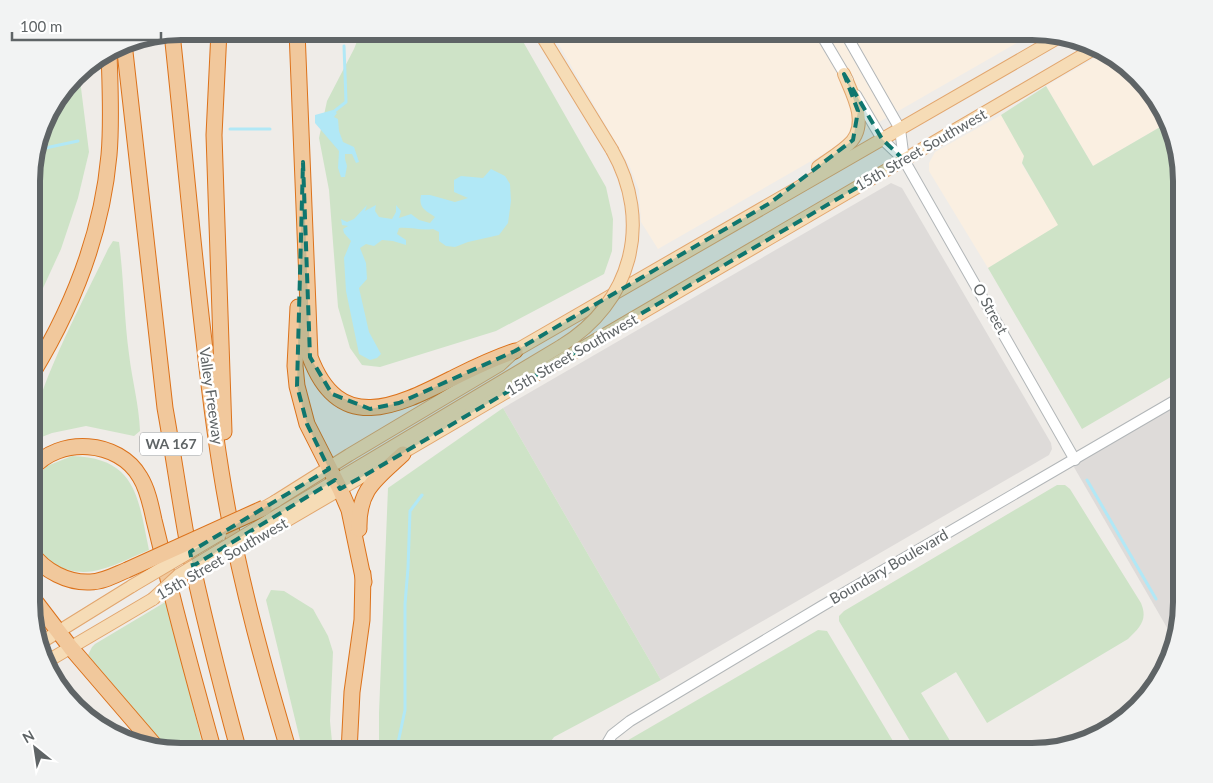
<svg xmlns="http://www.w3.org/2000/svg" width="1213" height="783" viewBox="0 0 1213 783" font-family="Lato,sans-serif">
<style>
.commercial{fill:#faefe1}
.industrial{fill:#dedbd9}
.green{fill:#cee3c7}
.water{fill:#b1e8f6}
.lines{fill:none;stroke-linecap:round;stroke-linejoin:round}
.stream{stroke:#b1e8f6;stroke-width:3}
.minor-casing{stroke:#b2b6b8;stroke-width:12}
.major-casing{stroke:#e2a66e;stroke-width:14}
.highway-casing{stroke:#dc721b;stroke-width:17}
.minor{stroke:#fff;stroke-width:10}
.major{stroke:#f6dcb6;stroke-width:12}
.highway{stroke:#f1c89c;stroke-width:15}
.major-bridge-casing{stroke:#e2a66e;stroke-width:14;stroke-linecap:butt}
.highway-bridge-casing{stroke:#dc721b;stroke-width:17;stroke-linecap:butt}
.major-bridge{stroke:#f6dcb6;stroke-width:12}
.highway-bridge{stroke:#f1c89c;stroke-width:15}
.marked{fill:#0f766e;fill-opacity:0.2;stroke:#0f766e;stroke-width:4;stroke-dasharray:10 6;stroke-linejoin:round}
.labels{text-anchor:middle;stroke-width:5;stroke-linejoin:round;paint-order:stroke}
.shield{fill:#fff;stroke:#8f9294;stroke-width:1}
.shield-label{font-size:14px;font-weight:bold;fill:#5f6466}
.street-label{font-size:15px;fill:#5f6466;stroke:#fff}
.rim{fill:none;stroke:#5f6466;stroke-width:6}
</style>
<rect width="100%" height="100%" fill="#efece8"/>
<g class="commercial">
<path d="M551 31H1033L1036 32 658 249 641 222 639 190 630 167Z"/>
<path d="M1105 52 1116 57 1162 106 1167 123 1093 166 1046 86Z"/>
<path d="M1001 115 1025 156 1022 164 1059 225 988 268 929 171V163L935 152Z"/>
</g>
<g class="industrial">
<path d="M891 183 902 188 1051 443 1052 449 1049 455 661 680 503 408Z"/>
<path d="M1181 398V612L1173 638 1071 462Z"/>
</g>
<g class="green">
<path d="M361 31H517L606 187 613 219 612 251 604 274 496 331 380 367 362 365 350 348 338 307 329 190 319 138 327 101 354 49Z"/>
<path d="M79 72 89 152 78 198 61 249 32 312V161L47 114Z"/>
<path d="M1046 86 1093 166 1167 123 1181 171V371L1082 429 988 268 1058 225 1022 163 1024 156 1001 115Z"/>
<path d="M113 241 119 242C124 280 124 317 129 354 132 380 139 404 140 431L134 436 86 426 52 433 34 440C23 411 93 282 108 249Z"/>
<path d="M503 408 661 680 554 737 543 752H379V713L388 488Z"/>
<path d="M72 456C137 458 138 498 149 550 134 556 118 565 102 569 75 578 45 566 32 541V482L47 466Z"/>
<path d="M1057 485H1065L1070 489 1141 603C1148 620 1140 627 1128 639L987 723 956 672 921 693 952 744 939 751H916L839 621V616L844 611Z"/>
<path d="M271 590 284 591 313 609 328 636 333 652 330 721 333 752H303L266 600Z"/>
<path d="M167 601 201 739 205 752H180L169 750 88 655 92 647 95 644Z"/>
<path d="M818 630 827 631 899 751 615 752 618 746Z"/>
</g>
<g class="water">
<path d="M333 110 337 113 334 117 338 119 339 131 343 142 354 147 359 162 356 163 352 154H345V159L347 166 345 177H341L338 168 339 151 315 123V115Z"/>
<path d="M491 169 505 176 510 184 511 201 508 223 499 235 468 242 455 247 446 246 439 241V232L433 229C421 231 411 227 399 228L397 234 406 240V245L393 241 382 240 374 246 366 244 360 248 366 263 367 279 359 288 369 332 381 354 377 358 370 360 359 354 346 291 344 258 351 241 344 233 343 229 348 226 342 225 341 219 347 222 354 219 367 205 365 211 376 205 375 211 379 217 392 219 396 212V205L401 211 399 218 411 214 419 220 430 223 435 217C426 211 418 208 421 195H430L455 202 468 198 454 192V180L461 176 483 178Z"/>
</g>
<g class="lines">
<g class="stream">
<path d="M332 113 346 102 344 46"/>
<path d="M230 129H270"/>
<path d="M36 150 78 141"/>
<path d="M1087 480 1156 599"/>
<path d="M396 752 405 710V604L408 568 410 511 422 495"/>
</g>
<defs>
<g id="minor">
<path d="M819 31 848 80"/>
<path d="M844 31 900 129 904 160"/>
<path d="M856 95 882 139 904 160 1075 460"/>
<path d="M602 752 612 735 630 721 822 606 1181 397"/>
</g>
<g id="major">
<path d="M539 31 612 150"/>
<path d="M818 167C829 159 843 151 852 141 868 121 852 94 844 74"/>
<path d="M276 501 349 455 500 365 515 351C697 245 880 141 1061 36"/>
<path d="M278 515 561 346"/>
<path d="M279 525 1097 47"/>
<path d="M40 643 132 586"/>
<path d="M46 662 153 599"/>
</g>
<g id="highway">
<path d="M219 31 214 135 224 432"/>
<path d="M297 31 310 357C340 437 399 405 455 377 475 367 494 358 515 351"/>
<path d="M172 33C183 136 192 239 204 341 210 396 217 452 227 506 242 589 265 671 289 752"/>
<path d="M124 43 165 408C173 452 179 496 187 540 202 611 220 682 239 752"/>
<path d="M298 307 295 366 297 386 307 424 340 489 349 510 364 582"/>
<path d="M32 374C73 307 102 233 109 155 112 121 110 86 109 52"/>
<path d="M32 469C59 436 119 440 140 477 148 490 151 506 154 520 159 540 164 560 168 579 182 637 198 694 214 752"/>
<path d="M359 529C358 489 376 479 403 454"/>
<path d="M32 553C44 571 68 583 90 582 103 582 115 575 127 570"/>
<path d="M32 597 71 648 157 748"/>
<path d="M349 752 352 692 362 620 363 574"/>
</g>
</defs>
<use href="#minor" class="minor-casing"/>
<use href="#major" class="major-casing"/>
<use href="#highway" class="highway-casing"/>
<use href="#minor" class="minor"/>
<use href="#major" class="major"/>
<use href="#highway" class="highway"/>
<defs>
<g id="major-bridge">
<path d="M561 346C632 303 653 222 612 150"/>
<path d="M257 512 276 501"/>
<path d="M233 552 279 525"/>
<path d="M132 586 220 534"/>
<path d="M153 599 179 575 278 515"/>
</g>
<path id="highway-bridge" d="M127 570 264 508"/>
</defs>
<use href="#major-bridge" class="major-bridge-casing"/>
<use href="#highway-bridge" class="highway-bridge-casing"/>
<use href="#major-bridge" class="major-bridge"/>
<use href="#highway-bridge" class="highway-bridge"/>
</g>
<path class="marked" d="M844 74 882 139 904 160 367 474 340 489 335 480 193 566 190 552 329 469 307 424 297 386 303 162 310 357 332 394 370 409 399 403 515 351 770 203 853 140 858 111Z"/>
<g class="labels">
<rect class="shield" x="140" y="432.5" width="62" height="23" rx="4"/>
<g class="shield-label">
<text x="171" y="449">WA 167</text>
</g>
<g class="street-label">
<text transform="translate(921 150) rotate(-30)" y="5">15th Street Southwest</text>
<text transform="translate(990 309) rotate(61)" y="5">O Street</text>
<text transform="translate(572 355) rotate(-30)" y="5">15th Street Southwest</text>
<text transform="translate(211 396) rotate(82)" y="5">Valley Freeway</text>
<text transform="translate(222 559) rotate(-30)" y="5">15th Street Southwest</text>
<text transform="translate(889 567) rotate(-30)" y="5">Boundary Boulevard</text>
</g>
</g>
<path d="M0 0H1213V783H0ZM181 40H1032A141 141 0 0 1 1173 181V602A141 141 0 0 1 1032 743H181A141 141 0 0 1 40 602V181A141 141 0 0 1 181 40Z" fill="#f2f3f3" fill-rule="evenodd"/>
<path class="rim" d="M181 40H1032A141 141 0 0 1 1173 181V602A141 141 0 0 1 1032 743H181A141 141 0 0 1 40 602V181A141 141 0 0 1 181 40Z"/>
<g transform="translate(35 748) rotate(330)" stroke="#ffffff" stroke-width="4" paint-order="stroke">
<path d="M0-4L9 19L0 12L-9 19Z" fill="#5f6466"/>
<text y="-8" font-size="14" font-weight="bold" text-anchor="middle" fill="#5f6466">N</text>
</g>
<path d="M12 32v8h149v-8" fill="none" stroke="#5f6466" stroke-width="2.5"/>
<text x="20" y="32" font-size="15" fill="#5f6466" stroke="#ffffff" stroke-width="4" paint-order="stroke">100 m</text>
</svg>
